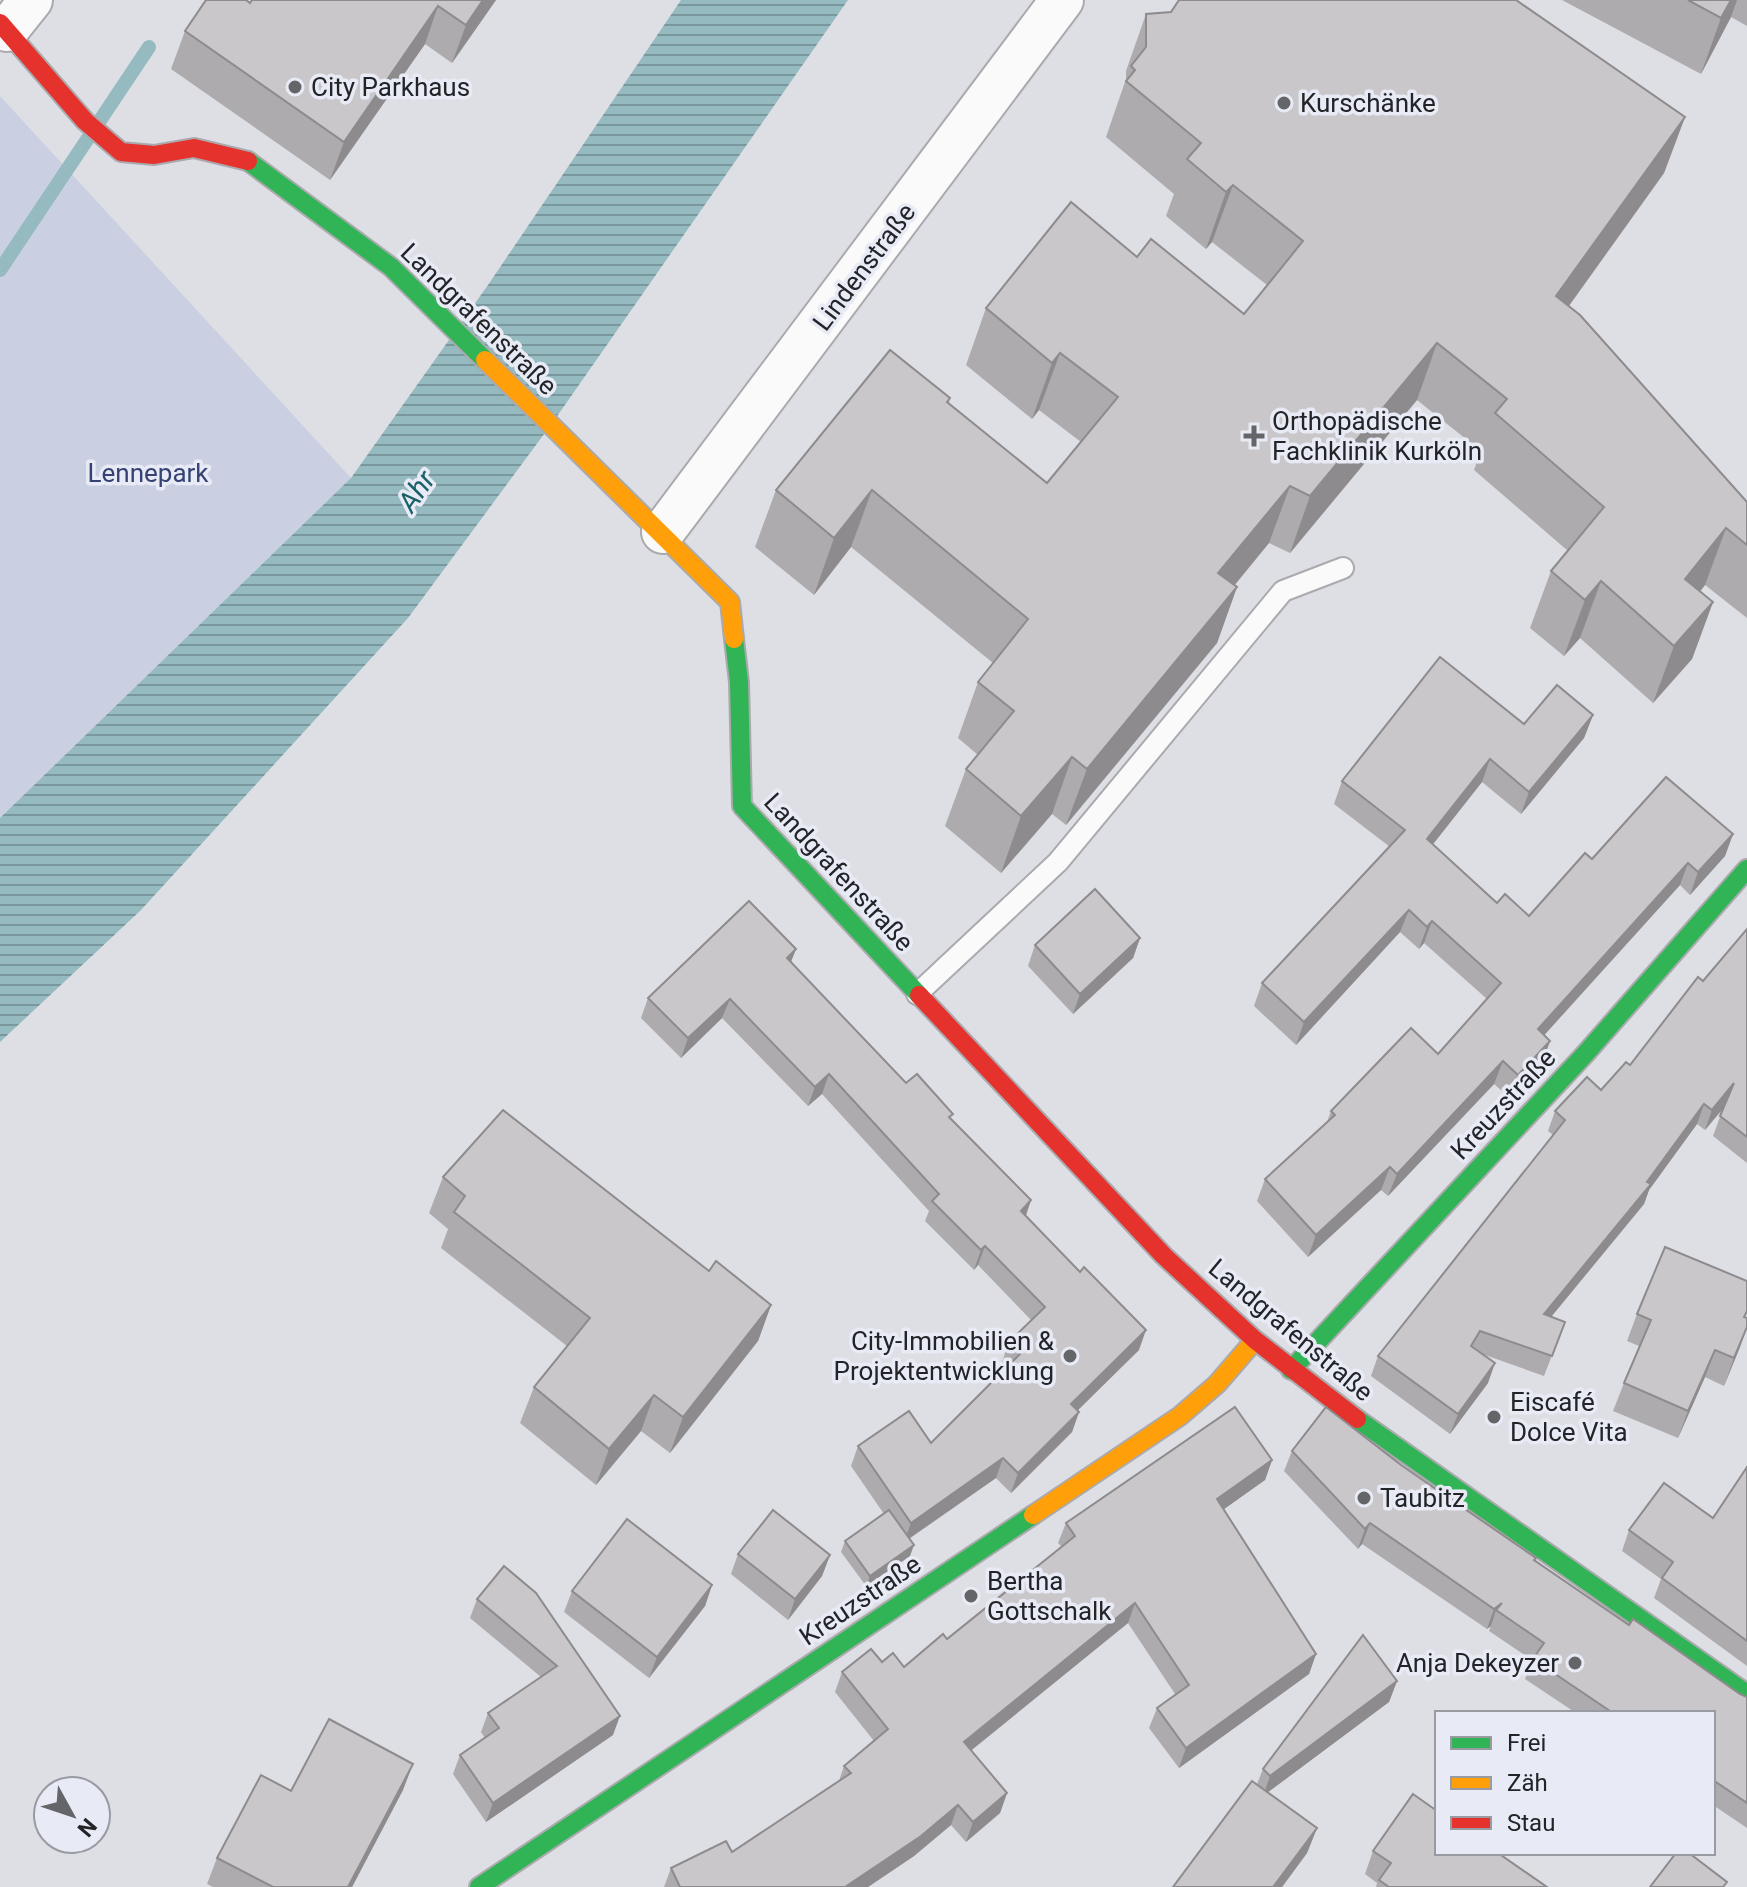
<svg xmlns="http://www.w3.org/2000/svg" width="1747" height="1887" viewBox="0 0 1747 1887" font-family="Roboto,sans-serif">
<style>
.park{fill:#cad0e1}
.water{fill:url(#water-rules)}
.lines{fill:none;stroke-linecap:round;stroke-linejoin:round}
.stream{stroke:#95bac0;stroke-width:14}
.lane-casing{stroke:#aaaaae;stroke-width:24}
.street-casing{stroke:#aaaaae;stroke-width:46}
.fast-casing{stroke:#aaaaae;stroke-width:22}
.slow-casing{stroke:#aaaaae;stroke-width:22}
.jam-casing{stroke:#aaaaae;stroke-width:22}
.lane{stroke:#fafafb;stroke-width:20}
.street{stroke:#fafafb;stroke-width:42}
.fast{stroke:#30b455;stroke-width:18}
.slow{stroke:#ff9f0a;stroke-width:18}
.jam{stroke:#e5322d;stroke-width:18}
.wall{fill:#adabad}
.shaded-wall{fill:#8d8b8d}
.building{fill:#c9c7c9;stroke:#8d8b8d;stroke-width:2}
.poi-dot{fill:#646569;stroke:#e8ebf5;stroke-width:3}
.labels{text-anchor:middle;stroke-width:7;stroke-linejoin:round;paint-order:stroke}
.poi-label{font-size:26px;fill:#222427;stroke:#e8ebf5;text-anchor:start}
.street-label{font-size:26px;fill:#222427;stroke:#e8ebf5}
.park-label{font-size:26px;fill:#354273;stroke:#e8ebf5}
.water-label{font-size:28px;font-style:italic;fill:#1a6169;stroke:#e8ebf5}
</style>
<defs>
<pattern id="water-rules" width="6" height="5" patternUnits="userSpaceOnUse" patternTransform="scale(2)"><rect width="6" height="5" fill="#95bac0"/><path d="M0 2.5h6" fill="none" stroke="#79979c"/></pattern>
</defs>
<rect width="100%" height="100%" fill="#dedfe4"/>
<path class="park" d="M0 96 351 478 0 818Z"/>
<path class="water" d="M681 0H848L553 422 408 618 141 910 0 1042V818L351 478 488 285Z"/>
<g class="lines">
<path class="stream" d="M0 270 149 47"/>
<defs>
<path id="lane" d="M917 994 1058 862 1283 591 1343 568"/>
<g id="street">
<path d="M7 30 31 0"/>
<path d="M663 532 1062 0"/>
</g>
<g id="fast">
<path d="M248 161 391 267 485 360"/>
<path d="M734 639 739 682 742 806 919 995"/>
<path d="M1291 1370 1586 1053 1747 869"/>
<path d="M1357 1419 1747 1694"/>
<path d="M479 1887 1033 1515"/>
</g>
<g id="slow">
<path d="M485 360 730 602 734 639"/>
<path d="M1033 1515 1180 1416 1217 1384 1255 1340"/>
</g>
<g id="jam">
<path d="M0 23 85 121 121 152 154 155 194 148 248 161"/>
<path d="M919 995 1164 1256 1255 1340 1357 1419"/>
</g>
</defs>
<use href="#lane" class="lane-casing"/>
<use href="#street" class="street-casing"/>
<use href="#fast" class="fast-casing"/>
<use href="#slow" class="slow-casing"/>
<use href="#jam" class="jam-casing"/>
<use href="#lane" class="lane"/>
<use href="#street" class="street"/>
<use href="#fast" class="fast"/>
<use href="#slow" class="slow"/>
<use href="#jam" class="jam"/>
</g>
<g class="wall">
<path d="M252 0H496L452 63 425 44 330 180 171 69 185 31 250 3Z"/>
<path d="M1562 0H1747V26L1731 17 1701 74Z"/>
<path d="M1146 14 1685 117 1664 173 1569 306 1747 502V618L1705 585 1700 592 1713 602 1692 659 1653 703 1580 638 1564 656 1530 628 1551 571 1568 551 1474 470 1481 451 1417 400 1290 553 1269 543 1235 585 1237 587 1217 643 1066 825 1052 814 1001 873 945 826 966 769 978 755 958 738 978 682 993 663 851 547 814 595 755 547 776 490 950 398 949 403 1047 483 1081 442 1039 410 1032 419 966 365 986 308 1137 257 1244 314 1267 285 1212 242 1206 249 1166 216 1174 194 1106 137 1126 79V71Z"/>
<path d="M1593 715 1584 738 1521 814 1482 782 1433 844 1497 903 1529 916 1592 859 1733 834 1725 856 1690 895 1680 885 1544 1035 1550 1041 1542 1063 1510 1098 1494 1084 1388 1196 1381 1190 1308 1257 1257 1201 1265 1179 1327 1122 1331 1111 1438 1054 1487 999 1424 943 1419 949 1400 932 1296 1045 1254 1006 1262 983 1390 847 1334 804 1342 781 1524 724Z"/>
<path d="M1747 929V1163L1713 1136 1724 1106 1705 1130 1697 1124 1649 1190 1644 1204 1551 1317 1565 1322 1544 1376 1485 1355 1488 1383 1450 1434 1371 1376 1378 1356 1553 1135 1548 1131 1555 1111 1601 1090 1630 1065Z"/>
<path d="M1140 938 1133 958 1073 1014 1028 966 1035 945Z"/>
<path d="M796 949 791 962 906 1083 951 1119 1031 1200 1026 1216 1139 1350 1077 1410 1079 1412 1072 1432 1011 1493 996 1478 909 1539 910 1556 866 1586 841 1552 845 1541 884 1514 851 1466 858 1446 931 1443 1007 1367 1002 1362 1009 1342 1031 1320 978 1265 974 1270 925 1221 929 1211 822 1094 808 1106 722 1018 681 1058 641 1018 648 998Z"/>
<path d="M443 1177 709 1271 771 1305 758 1341 670 1453 641 1431 596 1485 520 1423 534 1387 567 1346 441 1248 448 1229 429 1213Z"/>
<path d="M1637 1314 1745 1318 1740 1347 1724 1386 1705 1377 1678 1438 1613 1411 1624 1383 1639 1346 1627 1341Z"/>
<path d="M1292 1451 1401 1465 1535 1561 1629 1625 1740 1694 1747 1697V1828L1713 1805V1713H1576L1525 1679 1532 1660 1489 1631 1491 1626 1487 1629 1362 1544 1358 1549 1284 1471Z"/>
<path d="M1272 1460 1265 1480 1224 1509 1316 1654 1309 1674 1179 1768 1149 1728 1157 1708 1175 1694 1128 1623 971 1750 1007 1793 1000 1813 966 1842 951 1825 914 1856 868 1887H664L671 1868 732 1852 839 1781 844 1766 874 1741 835 1692 842 1672 882 1662 904 1667 947 1639 1062 1547 1058 1543 1066 1523Z"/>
<path d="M1747 1467V1666L1654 1598 1661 1579 1622 1551 1629 1530 1713 1518Z"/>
<path d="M738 1554 830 1555 822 1576 788 1620 731 1574Z"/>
<path d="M504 1566 613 1735 486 1822 453 1774 460 1755 485 1738 481 1732 488 1713 541 1677 470 1618 477 1599Z"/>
<path d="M712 1585 705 1606 649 1678 564 1612 572 1591Z"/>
<path d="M1397 1681 1389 1702 1268 1792 1317 1828 1307 1853 1282 1887H1173L1257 1784 1263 1769Z"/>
<path d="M403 1790 352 1887H213L207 1884 217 1858 291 1791Z"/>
<path d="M1373 1851 1547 1887H1376L1377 1883 1365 1874Z"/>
</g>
<g class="shaded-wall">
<path d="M483 0H496L452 63 466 25Z"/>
<path d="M1731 0H1737L1731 17 1701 74 1721 18Z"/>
<path d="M438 6 425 44 330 180 344 142Z"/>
<path d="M1685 117 1664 173 1535 353 1556 296Z"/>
<path d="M1233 185 1212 242 1206 249 1226 192Z"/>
<path d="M1437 343 1417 400 1290 553 1310 496Z"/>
<path d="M1060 353 1039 410 1032 419 1052 363Z"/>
<path d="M1290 486 1269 543 1198 629 1218 573Z"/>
<path d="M872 490 851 547 814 595 834 538Z"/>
<path d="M1726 528 1705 585 1664 636 1685 579Z"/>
<path d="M1601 581 1580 638 1564 656 1585 600Z"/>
<path d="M1237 587 1217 643 1066 825 1087 769Z"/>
<path d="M1713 602 1692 659 1653 703 1674 646Z"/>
<path d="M1593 715 1584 738 1521 814 1529 792Z"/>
<path d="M1072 757 1052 814 1001 873 1021 816Z"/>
<path d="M1490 759 1482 782 1419 862 1427 839Z"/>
<path d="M1733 834 1725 856 1690 895 1698 872Z"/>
<path d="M1688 863 1680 885 1529 1052 1538 1029Z"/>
<path d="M1409 910 1400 932 1296 1045 1304 1022Z"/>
<path d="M1432 921 1424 943 1419 949 1427 927Z"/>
<path d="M1140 938 1133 958 1073 1014 1080 994Z"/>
<path d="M796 949 788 969 787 958Z"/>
<path d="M730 999 722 1018 681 1058 688 1038Z"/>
<path d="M1550 1041 1542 1063 1510 1098 1518 1075Z"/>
<path d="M1503 1061 1494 1084 1388 1196 1397 1174Z"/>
<path d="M829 1074 822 1094 808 1106 815 1087Z"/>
<path d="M1734 1083 1727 1104 1705 1130 1712 1110Z"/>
<path d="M1704 1104 1697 1124 1649 1190 1644 1204 1537 1334 1544 1314 1647 1182Z"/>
<path d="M1390 1167 1381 1190 1308 1257 1316 1235Z"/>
<path d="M1031 1200 1024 1220 1021 1211Z"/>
<path d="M985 1246 978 1265 974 1270 981 1250Z"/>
<path d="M771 1305 758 1341 670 1453 683 1417Z"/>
<path d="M1747 1327 1740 1347 1724 1386 1734 1358Z"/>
<path d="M1146 1330 1139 1350 1064 1424 1071 1404Z"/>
<path d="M1715 1350 1705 1377 1678 1438 1688 1411Z"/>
<path d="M1495 1363 1488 1383 1450 1434 1458 1414Z"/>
<path d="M654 1395 641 1431 596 1485 609 1449Z"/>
<path d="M1079 1412 1072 1432 1011 1493 1018 1473Z"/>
<path d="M1003 1458 996 1478 904 1542 911 1523Z"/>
<path d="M1272 1460 1265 1480 1210 1519 1217 1499Z"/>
<path d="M1370 1523 1362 1544 1358 1549 1365 1529Z"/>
<path d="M914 1545 910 1556 866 1586 870 1576Z"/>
<path d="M830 1555 822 1576 788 1620 795 1599Z"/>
<path d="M712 1585 705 1606 649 1678 657 1657Z"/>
<path d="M1135 1603 1128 1623 957 1762 964 1742Z"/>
<path d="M1502 1603 1496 1610 1491 1626 1487 1629 1494 1609Z"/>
<path d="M1316 1654 1309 1674 1179 1768 1186 1748Z"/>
<path d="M1397 1681 1389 1702 1263 1796 1270 1776Z"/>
<path d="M620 1716 613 1735 486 1822 493 1803Z"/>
<path d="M413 1764 403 1790 352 1887H348Z"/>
<path d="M1007 1793 1000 1813 966 1842 973 1822Z"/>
<path d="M958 1805 951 1825 914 1856 868 1887H845Z"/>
<path d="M1317 1828 1307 1853 1282 1887H1273Z"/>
</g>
<g class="building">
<path d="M206 0H246L250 3 252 0H483L466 25 438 6 344 142 185 31Z"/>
<path d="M1179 0H1516L1685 117 1556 296 1580 315 1747 502V545L1726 528 1685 579 1713 602 1674 646 1601 581 1585 600 1551 571 1604 507 1495 413 1507 399 1437 343 1310 496 1290 486 1218 573 1237 587 1087 769 1072 757 1021 816 966 769 1014 711 978 682 1028 619 872 490 834 538 776 490 890 350 950 398 947 402 1047 483 1118 397 1060 353 1052 363 986 308 1071 202 1137 257 1151 239 1244 314 1303 241 1233 185 1226 192 1187 159 1201 143 1126 81 1135 70 1131 66 1146 47V14L1171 12Z"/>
<path d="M1688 0H1731L1721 18Z"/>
<path d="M1440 657 1524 724 1557 685 1593 715 1529 792 1490 759 1427 839 1497 903 1505 894 1529 916 1585 853 1592 859 1666 777 1733 834 1698 872 1688 863 1538 1029 1550 1041 1518 1075 1503 1061 1397 1174 1390 1167 1316 1235 1265 1179 1335 1115 1331 1111 1411 1028 1438 1054 1501 983 1432 921 1427 927 1409 910 1304 1022 1262 983 1405 830 1342 781Z"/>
<path d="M1095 889 1140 938 1080 994 1035 945Z"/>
<path d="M749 901 796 949 787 958 906 1083 917 1074 953 1114 949 1117 1031 1200 1021 1211 1080 1272 1084 1267 1146 1330 1071 1404 1079 1412 1018 1473 1003 1458 911 1523 858 1446 909 1411 931 1443 1020 1354 1009 1342 1045 1307 985 1246 981 1250 932 1201 939 1194 829 1074 815 1087 730 999 688 1038 648 998Z"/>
<path d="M1747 929V1137L1720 1116 1734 1083 1712 1110 1704 1104 1647 1182 1651 1184 1544 1314 1565 1322 1552 1356 1480 1331 1471 1346 1495 1363 1458 1414 1378 1356 1565 1120 1555 1111 1587 1077 1601 1090 1626 1062 1630 1065 1698 977 1703 981Z"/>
<path d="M503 1110 709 1271 716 1261 771 1305 683 1417 654 1395 609 1449 534 1387 590 1318 454 1212 465 1196 443 1177Z"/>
<path d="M1665 1247 1747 1281V1311L1744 1317 1747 1318V1327L1734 1358 1715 1350 1688 1411 1624 1383 1651 1320 1637 1314Z"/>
<path d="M1235 1407 1272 1460 1217 1499 1316 1654 1186 1748 1157 1708 1189 1685 1135 1603 964 1742 1007 1793 973 1822 958 1805 921 1836 845 1887H680L671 1868 726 1841 732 1852 851 1773 844 1766 888 1729 842 1672 871 1649 882 1662 893 1653 904 1667 943 1634 947 1639 1075 1536 1066 1523Z"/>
<path d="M1326 1407 1401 1465 1536 1558 1534 1560 1629 1625 1633 1619 1740 1694 1747 1697V1803L1713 1780V1713H1613L1533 1659 1544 1643 1496 1610 1502 1603 1494 1609 1370 1523 1365 1529 1292 1451Z"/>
<path d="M1747 1467V1641L1662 1578 1673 1562 1629 1530 1664 1483 1713 1518Z"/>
<path d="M773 1510 830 1555 795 1599 738 1554Z"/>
<path d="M889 1510 914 1545 870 1576 845 1541Z"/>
<path d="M627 1519 712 1585 657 1657 572 1591Z"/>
<path d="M504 1566 536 1593 620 1716 493 1803 460 1755 499 1728 488 1713 557 1666 477 1599Z"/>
<path d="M1363 1635 1397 1681 1270 1776 1263 1769Z"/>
<path d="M329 1719 413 1764 348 1887H273L217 1858 261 1775 291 1791Z"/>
<path d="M1252 1781 1317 1828 1273 1887H1173Z"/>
<path d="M1413 1794 1437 1811V1853H1498L1547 1887H1389L1379 1880 1391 1863 1373 1851Z"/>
<path d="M1676 1853H1689L1727 1882 1723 1887H1650Z"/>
</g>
<g class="poi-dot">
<circle cx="295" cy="87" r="8"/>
<circle cx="1284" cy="103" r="8"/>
<path d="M1250 424h8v8h8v8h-8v8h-8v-8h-8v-8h8z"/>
<circle cx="1070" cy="1356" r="8"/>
<circle cx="1494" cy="1417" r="8"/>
<circle cx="1364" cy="1498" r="8"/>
<circle cx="971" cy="1596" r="8"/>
<circle cx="1575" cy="1663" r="8"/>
</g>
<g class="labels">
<g class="poi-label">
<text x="311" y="96">City Parkhaus</text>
<text x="1300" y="112">Kurschänke</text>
<text x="1272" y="430">Orthopädische<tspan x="1272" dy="30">Fachklinik Kurköln</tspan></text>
<text x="1054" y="1350" text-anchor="end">City-Immobilien &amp;<tspan x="1054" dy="30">Projektentwicklung</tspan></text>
<text x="1510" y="1411">Eiscafé<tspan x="1510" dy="30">Dolce Vita</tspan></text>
<text x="1380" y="1507">Taubitz</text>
<text x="987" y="1590">Bertha<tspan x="987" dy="30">Gottschalk</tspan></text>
<text x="1559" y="1672" text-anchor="end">Anja Dekeyzer</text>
</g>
<g class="street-label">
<text transform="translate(864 267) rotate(-53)" y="9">Lindenstraße</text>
<text transform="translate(479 319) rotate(44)" y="9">Landgrafenstraße</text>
<text transform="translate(839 872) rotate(47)" y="9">Landgrafenstraße</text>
<text transform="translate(1503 1104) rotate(-47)" y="9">Kreuzstraße</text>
<text transform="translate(1291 1330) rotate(40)" y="9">Landgrafenstraße</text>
<text transform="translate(860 1600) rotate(-34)" y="9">Kreuzstraße</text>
</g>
<g class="park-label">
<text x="148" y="482">Lennepark</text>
</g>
<g class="water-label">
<text transform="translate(416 491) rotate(-55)" y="10">Ahr</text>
</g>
</g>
<rect x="1435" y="1711" width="280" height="144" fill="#e8ebf5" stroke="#999ba3" stroke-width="2"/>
<rect x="1451" y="1737" width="40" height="12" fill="#30b455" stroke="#999ba3" stroke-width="2"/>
<text x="1507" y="1751" font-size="24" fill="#222427">Frei</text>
<rect x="1451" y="1777" width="40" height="12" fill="#ff9f0a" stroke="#999ba3" stroke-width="2"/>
<text x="1507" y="1791" font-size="24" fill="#222427">Zäh</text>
<rect x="1451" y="1817" width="40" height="12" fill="#e5322d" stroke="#999ba3" stroke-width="2"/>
<text x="1507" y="1831" font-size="24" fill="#222427">Stau</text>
<g transform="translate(72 1815) rotate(130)"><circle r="38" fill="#e8ebf5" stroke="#999ba3" stroke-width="2"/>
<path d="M0-6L14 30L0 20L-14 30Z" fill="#646569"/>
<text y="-12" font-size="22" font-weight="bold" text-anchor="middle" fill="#222427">N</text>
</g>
</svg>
